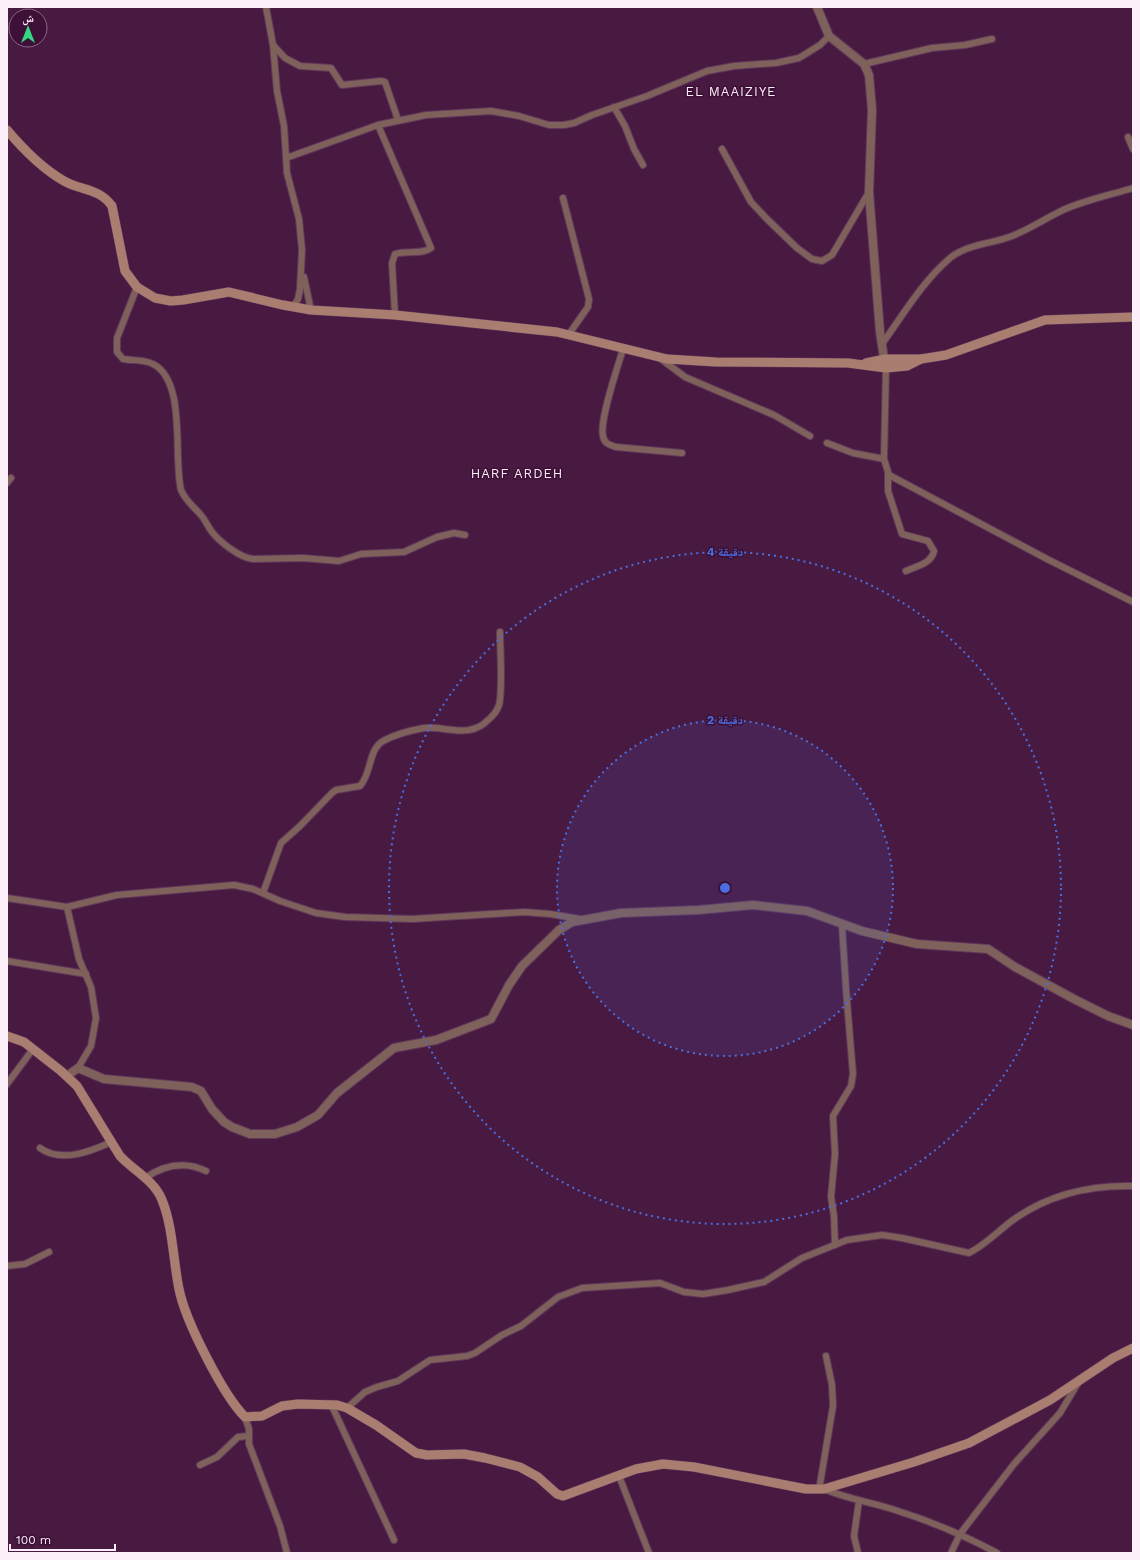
<svg xmlns="http://www.w3.org/2000/svg" width="1140" height="1560" viewBox="0 0 1140 1560" font-family="'Work Sans','Noto Naskh Arabic',sans-serif">
<style>
.lines{fill:none;stroke-linecap:round;stroke-linejoin:round}
.minor-casing{stroke:#62385b;stroke-width:8}
.tertiary-casing{stroke:#62385b;stroke-width:10}
.secondary-casing{stroke:#62385b;stroke-width:10}
.minor{stroke:#7e615a;stroke-width:6}
.tertiary{stroke:#7e615a;stroke-width:8}
.secondary{stroke:#aa7d71;stroke-width:9}
.ring{fill:none;stroke:#4a6edf;stroke-width:2;stroke-dasharray:2 4}
.labels{text-anchor:middle;stroke-width:3;stroke-linejoin:round;paint-order:stroke}
.quarter-label{font-size:13px;letter-spacing:1px;fill:#fceff9;stroke:#3e1037}
.centre{fill:#4a6edf;stroke:#3e1037;stroke-width:2}
.ring-label{font-size:12px;text-anchor:middle;font-weight:bold;fill:#4a6edf;stroke:#3e1037;stroke-width:3;stroke-linejoin:round;paint-order:stroke}
</style>
<rect width="100%" height="100%" fill="#491a41"/>
<g class="lines">
<defs>
<g id="minor">
<path d="M266 7 273 45 277 91 284 126 287 173 299 219 302 250 300 289 298 299 293 307"/>
<path d="M273 45 285 58 300 66 331 68 342 85 381 81 385 82 398 120"/>
<path d="M864 64 932 48 965 45 992 39"/>
<path d="M614 107 625 126 634 149 643 165"/>
<path d="M378 125 431 248C422 255 406 250 395 254L392 263 395 315"/>
<path d="M1128 137 1133 149"/>
<path d="M722 149 751 202 767 219 797 248 812 259 822 261 832 255 869 192"/>
<path d="M286 158 378 125 426 115 491 111 519 116 549 125H564L574 123 592 115 647 96 707 71 734 66 776 63 799 58 820 45 829 36"/>
<path d="M563 198 589 299 588 307 569 334"/>
<path d="M304 277 311 310"/>
<path d="M137 287 117 338V352L123 359C133 361 144 359 153 364 187 381 173 458 181 490 185 500 193 506 200 514 205 519 208 527 212 532 220 542 240 558 253 559L303 558 339 561 361 554 404 552 437 537 454 533 465 535"/>
<path d="M882 344C903 315 922 282 950 258 967 244 992 244 1012 236 1030 229 1046 218 1063 210 1086 200 1110 195 1133 188"/>
<path d="M623 349C618 366 599 421 603 436 604 443 609 445 616 447L682 453"/>
<path d="M661 359 685 377 774 415 810 436"/>
<path d="M886 368 884 459 889 475 1047 559 1133 602"/>
<path d="M827 443 853 453 884 459"/>
<path d="M888 473V491L902 534 928 541 934 551C931 564 917 566 906 571"/>
<path d="M7 483 11 478"/>
<path d="M263 893 281 843 300 826 332 793 336 790 360 786C372 773 368 750 383 741 394 735 413 730 424 728 447 726 470 739 488 720 493 716 497 711 499 705 503 692 500 648 500 632"/>
<path d="M7 898 67 907 117 895 234 885 253 889 280 901 316 913 345 917 412 919 524 912 550 914 580 919"/>
<path d="M67 907 79 959 91 987 96 1018 91 1046 78 1068"/>
<path d="M7 961 86 974"/>
<path d="M7 1084 33 1049"/>
<path d="M40 1148C61 1163 90 1152 111 1142"/>
<path d="M145 1178C164 1165 185 1161 206 1171"/>
<path d="M835 1245 834 1216 831 1197 835 1154 833 1116 851 1086 853 1074 846 989 842 925"/>
<path d="M7 1266 25 1264 49 1252"/>
<path d="M331 1404 394 1540"/>
<path d="M347 1408 365 1392 377 1387 398 1381 430 1360 467 1356 475 1353 502 1335 521 1326 558 1297 582 1288 660 1283 684 1292 703 1294 728 1290 764 1282 802 1258 847 1240 882 1235 902 1238 969 1253C985 1245 998 1231 1013 1220 1049 1194 1090 1185 1133 1186"/>
<path d="M245 1417 249 1429V1444L280 1526 287 1553"/>
<path d="M200 1465 217 1457 238 1437 248 1436"/>
<path d="M619 1476 649 1553"/>
<path d="M824 1489C847 1499 871 1502 895 1510 930 1521 964 1535 997 1553"/>
<path d="M819 1490 833 1406 832 1385 826 1356"/>
<path d="M858 1553 854 1536 859 1501"/>
<path d="M951 1553 960 1534 1014 1464 1060 1413 1078 1383"/>
</g>
<g id="tertiary">
<path d="M817 7 829 36 864 64 869 75 872 110 869 192 880 332 885 365"/>
<path d="M67 1076 78 1068 104 1079 192 1087 201 1091 212 1109 224 1122 232 1127 250 1134H275L297 1127 318 1115 337 1093 394 1048 436 1040 491 1019 509 985 522 966 559 930 572 922 621 913 698 910 753 905 807 911 862 931 917 944 988 949 1015 967 1074 999 1108 1016 1133 1025"/>
</g>
<g id="secondary">
<path d="M7 130C23 149 43 169 64 181 82 191 99 188 112 206L125 271 137 287 155 298 171 301 183 300 229 292 283 305 311 310 395 315 557 332 667 359 716 362 848 363 886 368 907 366 921 359"/>
<path d="M866 363 885 359H921L946 355 1045 320 1133 317"/>
<path d="M7 1036 24 1042 61 1071 77 1086 120 1156C134 1171 154 1180 162 1200 173 1227 173 1260 179 1289 185 1320 223 1395 245 1417L262 1416 282 1406 298 1404 337 1405 347 1408 376 1425 416 1453 427 1455 464 1454 485 1458 520 1467 538 1477 557 1494 563 1496 636 1469 663 1464 694 1467 806 1489H824L914 1462 969 1443 1050 1400 1113 1358 1133 1348"/>
</g>
</defs>
<use href="#minor" class="minor-casing"/>
<use href="#tertiary" class="tertiary-casing"/>
<use href="#secondary" class="secondary-casing"/>
<use href="#minor" class="minor"/>
<use href="#tertiary" class="tertiary"/>
<use href="#secondary" class="secondary"/>
</g>
<circle cx="725" cy="888" r="168" fill="#4a6edf" fill-opacity=".12"/>
<g class="ring">
<circle cx="725" cy="888" r="168"/>
<circle cx="725" cy="888" r="336"/>
</g>
<g class="labels">
<g class="quarter-label">
<text x="731" y="96">EL MAAIZIYE</text>
<text x="517" y="478">HARF ARDEH</text>
</g>
</g>
<circle cx="725" cy="888" r="6" class="centre"/>
<g class="ring-label">
<text x="725" y="556">4 دقيقة</text>
<text x="725" y="724">2 دقيقة</text>
</g>
<rect width="1140" height="1560" fill="none" stroke="#fceff9" stroke-width="16"/>
<g transform="translate(28 28)"><circle r="19" fill="#3e1037" stroke="#8a6985"/>
<path d="M0-3L7 15L0 10L-7 15Z" fill="#33d882"/>
<text y="-6" font-size="11" font-weight="bold" text-anchor="middle" fill="#fceff9">ش</text>
</g>
<path d="M10 1544v6h105v-6" fill="none" stroke="#fceff9" stroke-width="2"/>
<text x="16" y="1544" font-size="12" fill="#fceff9" stroke="#3e1037" stroke-width="3" paint-order="stroke">100 m</text>
</svg>
